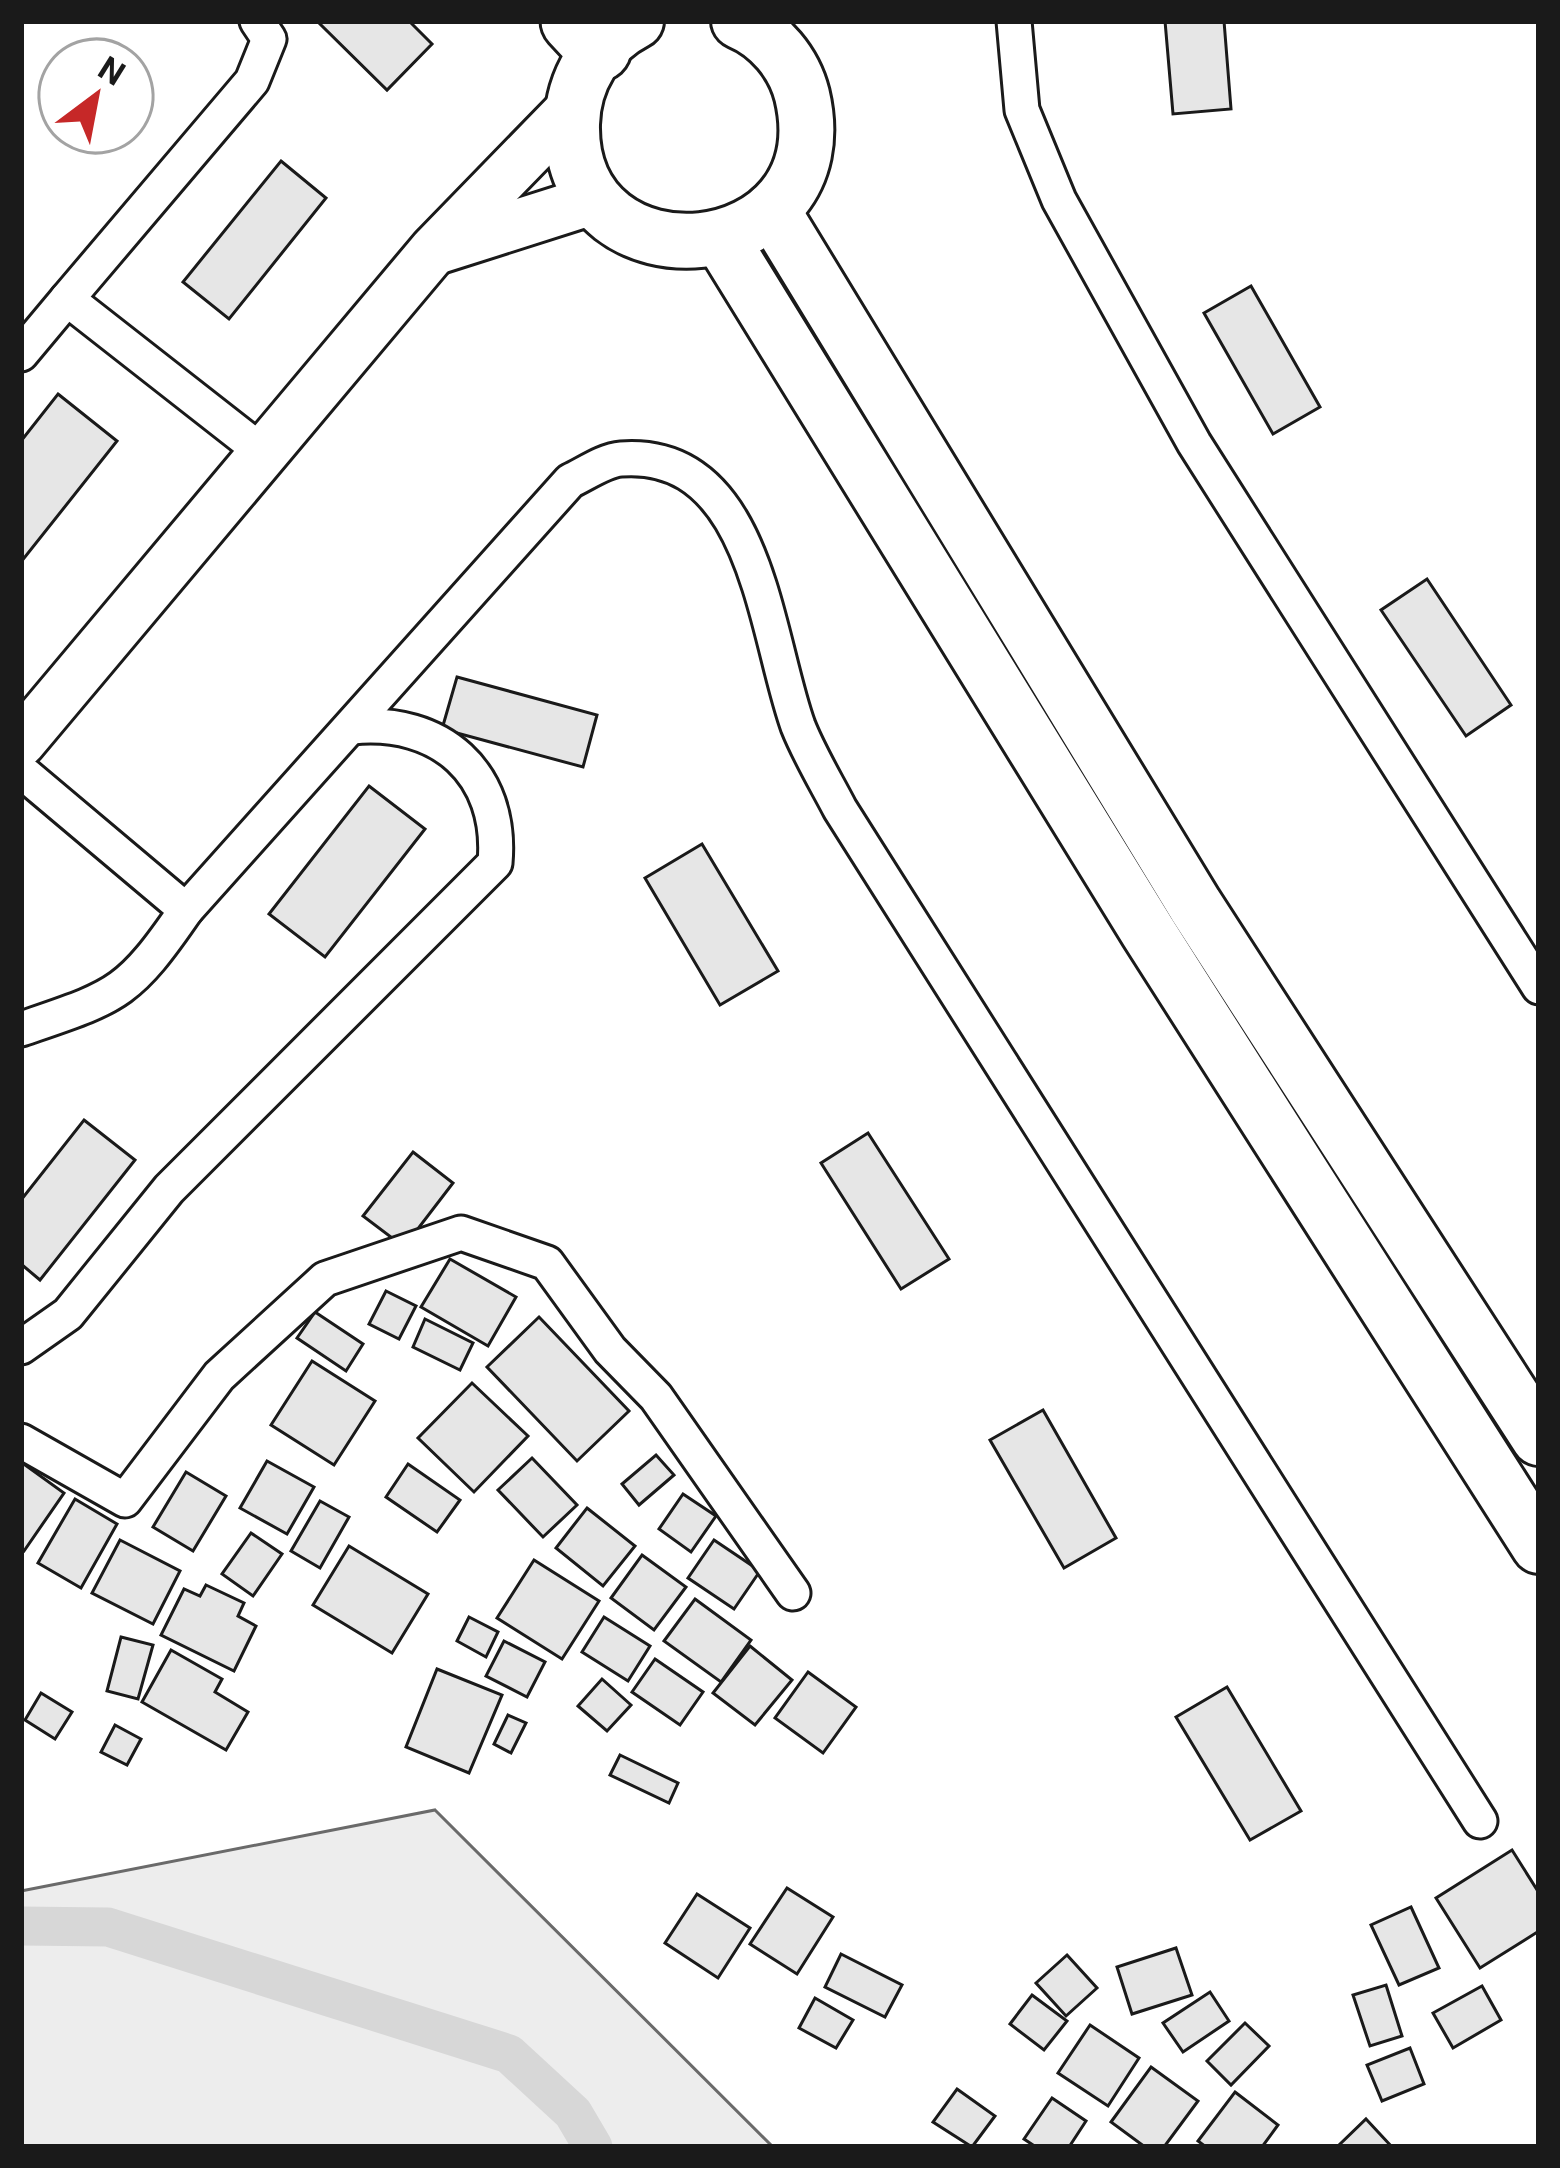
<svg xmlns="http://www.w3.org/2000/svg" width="1560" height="2168" viewBox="0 0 1560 2168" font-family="Roboto,sans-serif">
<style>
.built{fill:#ededed;stroke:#6a6a6a;stroke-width:3}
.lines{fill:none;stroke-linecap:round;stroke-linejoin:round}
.canal{stroke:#d7d7d7;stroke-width:39}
.building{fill:#e6e6e6;stroke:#1a1a1a;stroke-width:3}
.street-casing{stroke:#1a1a1a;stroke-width:39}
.secondary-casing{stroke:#1a1a1a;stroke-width:54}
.primary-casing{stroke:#1a1a1a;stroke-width:60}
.highway-casing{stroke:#1a1a1a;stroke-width:69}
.street{stroke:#fff;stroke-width:33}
.secondary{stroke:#fff;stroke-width:48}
.primary{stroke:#fff;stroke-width:54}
.highway{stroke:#fff;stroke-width:63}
</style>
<rect width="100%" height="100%" fill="#fff"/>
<path class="built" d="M435 1810 773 2147H21V1891Z"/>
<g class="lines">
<path class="canal" d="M21 1926 108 1927 509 2054 573 2113 593 2147"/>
</g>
<g class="building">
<path d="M317 21H409L432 44 387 90Z"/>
<path d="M1165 21H1224L1231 109 1173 114Z"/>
<path d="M281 161 326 198 229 319 183 282Z"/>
<path d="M1251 286 1320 407 1273 434 1204 313Z"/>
<path d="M58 394 117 441 21 562V441Z"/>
<path d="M1427 579 1511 705 1466 736 1381 610Z"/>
<path d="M457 677 597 715 583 767 442 729Z"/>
<path d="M369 786 425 829 325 957 269 914Z"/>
<path d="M702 844 778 971 720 1005 645 878Z"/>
<path d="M84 1120 135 1160 40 1280 21 1264V1200Z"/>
<path d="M868 1133 949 1259 901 1289 821 1163Z"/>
<path d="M413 1152 453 1183 404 1247 363 1216Z"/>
<path d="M450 1259 516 1297 488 1346 421 1307Z"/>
<path d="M386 1291 416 1306 399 1339 369 1324Z"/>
<path d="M315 1312 363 1344 346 1371 297 1338Z"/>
<path d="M539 1317 629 1411 577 1461 487 1367Z"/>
<path d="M425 1319 473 1343 460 1370 413 1347Z"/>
<path d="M312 1361 375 1401 334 1465 271 1425Z"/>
<path d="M472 1383 528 1436 474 1492 418 1438Z"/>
<path d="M1043 1410 1116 1538 1064 1568 990 1440Z"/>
<path d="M656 1455 674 1475 639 1505 622 1484Z"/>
<path d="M532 1458 577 1505 543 1537 498 1490Z"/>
<path d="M267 1461 314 1487 287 1534 240 1508Z"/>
<path d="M21 1462 64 1493 24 1551 21 1549Z"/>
<path d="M408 1464 460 1500 437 1532 386 1497Z"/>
<path d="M186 1472 226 1496 193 1551 153 1527Z"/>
<path d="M683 1494 716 1516 691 1552 659 1529Z"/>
<path d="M75 1499 117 1524 81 1588 38 1563Z"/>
<path d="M320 1501 349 1517 320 1568 291 1551Z"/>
<path d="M587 1508 635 1546 603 1586 556 1548Z"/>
<path d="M251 1533 282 1554 253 1596 222 1574Z"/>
<path d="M120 1540 180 1571 153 1624 92 1593Z"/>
<path d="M714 1540 760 1571 734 1609 688 1578Z"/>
<path d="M349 1546 428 1594 392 1653 313 1605Z"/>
<path d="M642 1555 686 1587 654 1630 611 1598Z"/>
<path d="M534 1560 599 1601 562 1659 497 1618Z"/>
<path d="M206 1585 244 1603 238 1616 256 1626 234 1671 161 1635 184 1589 200 1596Z"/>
<path d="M695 1599 751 1640 721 1682 664 1641Z"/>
<path d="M469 1617 498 1632 486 1657 457 1641Z"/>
<path d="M604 1617 650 1646 628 1681 582 1652Z"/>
<path d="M121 1637 153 1645 138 1699 107 1691Z"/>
<path d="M504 1641 545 1662 527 1697 486 1676Z"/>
<path d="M750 1646 792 1680 755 1725 713 1693Z"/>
<path d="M171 1650 222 1679 215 1692 248 1712 226 1750 142 1702Z"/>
<path d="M655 1659 703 1692 680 1725 632 1692Z"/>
<path d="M437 1669 502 1695 469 1773 406 1747Z"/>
<path d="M808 1672 856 1707 823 1753 775 1718Z"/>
<path d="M602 1679 631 1705 607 1731 578 1706Z"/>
<path d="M1227 1687 1301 1811 1250 1840 1176 1717Z"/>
<path d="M41 1693 72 1712 55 1739 25 1720Z"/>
<path d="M508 1715 526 1723 511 1753 494 1744Z"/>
<path d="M115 1725 141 1739 127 1765 101 1752Z"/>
<path d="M620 1755 678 1783 669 1803 610 1775Z"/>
<path d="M1512 1850 1539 1893V1931L1480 1968 1436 1898Z"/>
<path d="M787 1888 833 1917 797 1974 750 1944Z"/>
<path d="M697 1894 750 1928 718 1978 665 1943Z"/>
<path d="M1411 1907 1439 1968 1399 1985 1371 1925Z"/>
<path d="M1176 1948 1192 1995 1132 2014 1117 1967Z"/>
<path d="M841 1954 902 1985 885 2017 825 1987Z"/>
<path d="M1067 1955 1097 1988 1066 2016 1036 1983Z"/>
<path d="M1386 1985 1402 2036 1370 2046 1353 1995Z"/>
<path d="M1482 1986 1501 2020 1453 2048 1433 2013Z"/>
<path d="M1210 1992 1229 2021 1183 2052 1163 2023Z"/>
<path d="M1032 1995 1067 2021 1044 2050 1010 2024Z"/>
<path d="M815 1998 853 2020 836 2048 799 2028Z"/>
<path d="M1245 2023 1269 2046 1231 2085 1207 2061Z"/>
<path d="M1090 2025 1139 2058 1108 2106 1058 2073Z"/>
<path d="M1410 2048 1424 2084 1382 2101 1367 2065Z"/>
<path d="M1151 2067 1198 2101 1164 2147H1145L1111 2122Z"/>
<path d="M957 2089 995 2116 972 2147 933 2122Z"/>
<path d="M1235 2092 1278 2125 1262 2147H1206L1198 2141Z"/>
<path d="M1052 2098 1086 2121 1069 2147H1036L1024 2139Z"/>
<path d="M1366 2119 1392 2147H1337Z"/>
</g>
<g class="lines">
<defs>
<g id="street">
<path d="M257 21 269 39 252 81 67 299 261 451"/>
<path d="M1014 21 1022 110 1059 200 1194 443 1539 987"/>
<path d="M21 354 67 299"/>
<path d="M21 771 186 910"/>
<path d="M21 1029C117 996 127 996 186 910L570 481C585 474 605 460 621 459 757 449 765 635 798 726 809 754 826 782 840 809L1480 1821"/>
<path d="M21 1347 68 1314 169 1189 495 863C503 773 440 718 352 727"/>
<path d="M21 1441 125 1500 219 1376 325 1279 461 1233 547 1263 610 1350 656 1397 793 1593"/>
</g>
<g id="secondary">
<path d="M439 249 596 199"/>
<path d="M21 742 434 250 572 108"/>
</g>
<g id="primary">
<path d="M636 21C597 41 573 80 572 124 568 296 844 271 802 95 794 63 770 34 739 21"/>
<path d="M772 210 1195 905 1539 1438"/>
<path d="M722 240 1148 932 1539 1546"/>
</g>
<path id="highway" d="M573 21 599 49"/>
</defs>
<use href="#street" class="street-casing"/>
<use href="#secondary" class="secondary-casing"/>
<use href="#primary" class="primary-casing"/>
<use href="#highway" class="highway-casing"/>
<use href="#street" class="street"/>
<use href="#secondary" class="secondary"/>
<use href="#primary" class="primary"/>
<use href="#highway" class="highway"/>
</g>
<rect width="1560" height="2168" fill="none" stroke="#1a1a1a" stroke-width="48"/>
<g transform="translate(96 96) rotate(32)"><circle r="57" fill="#ffffff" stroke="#a3a3a3" stroke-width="3"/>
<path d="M0-9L21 45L0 30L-21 45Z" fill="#c62828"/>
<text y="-18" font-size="33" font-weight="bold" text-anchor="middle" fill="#1a1a1a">N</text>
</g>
</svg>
